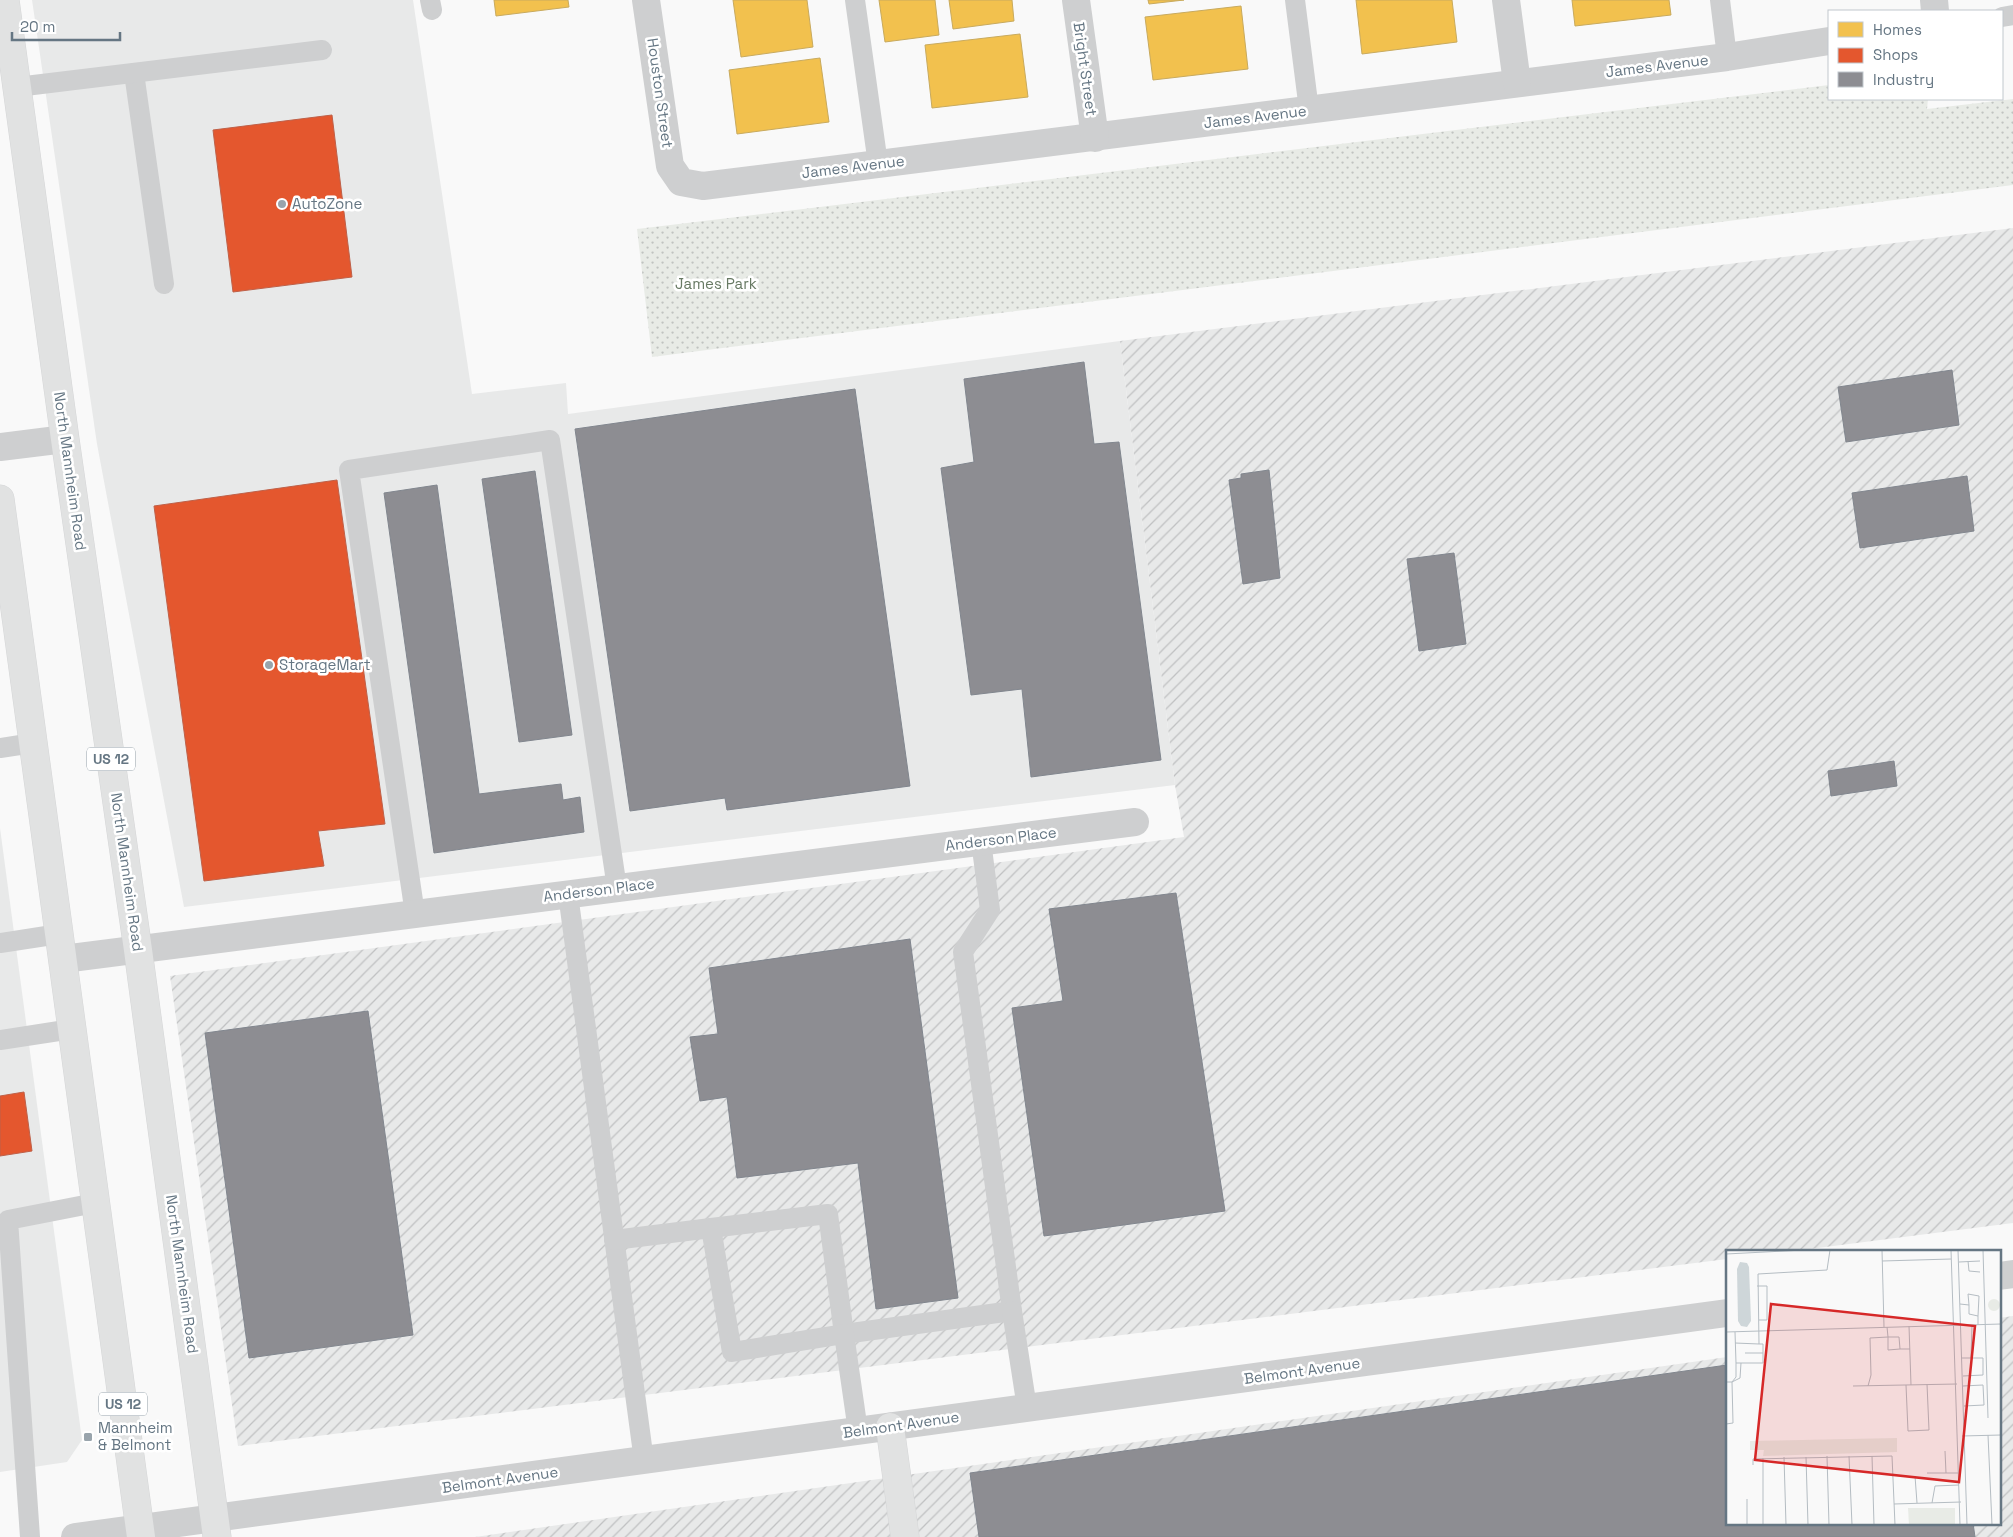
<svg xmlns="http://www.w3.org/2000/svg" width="2013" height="1537" viewBox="0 0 2013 1537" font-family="'Space Grotesk',sans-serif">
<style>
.built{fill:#e8e9e9}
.industrial{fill:url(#industrial-furrows)}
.park{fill:url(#park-dots)}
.homes{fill:#f2c14e;stroke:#c8aa5e}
.shops{fill:#e4572e;stroke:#be6048}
.industry{fill:#8d8d92;stroke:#81868e}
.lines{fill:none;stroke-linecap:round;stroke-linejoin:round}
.secondary-casing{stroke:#d5d6d7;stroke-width:29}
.primary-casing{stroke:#d5d6d7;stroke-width:29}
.service{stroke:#cecfd0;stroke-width:20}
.minor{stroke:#cecfd0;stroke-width:28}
.secondary{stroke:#e1e2e2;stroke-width:28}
.primary{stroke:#e1e2e2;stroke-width:28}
.poi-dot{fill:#99a4ac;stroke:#fff;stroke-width:2}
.labels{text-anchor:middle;stroke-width:5;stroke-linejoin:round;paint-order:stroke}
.shield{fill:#fff;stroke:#939fa8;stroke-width:1}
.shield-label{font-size:14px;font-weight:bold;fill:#657683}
.street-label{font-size:15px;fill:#657683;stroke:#fff}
.poi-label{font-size:15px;fill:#657683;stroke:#fff;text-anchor:start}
.park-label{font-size:15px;fill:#687a64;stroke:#fff}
.inset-road{fill:none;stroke:#b5bdc3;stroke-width:1}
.view{fill:#d62828;fill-opacity:0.15;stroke:#d62828;stroke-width:2.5}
.inset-edge{fill:none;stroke:#657683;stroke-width:2.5}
</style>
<defs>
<pattern id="industrial-furrows" width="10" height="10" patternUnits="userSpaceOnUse" patternTransform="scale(1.25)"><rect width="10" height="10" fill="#e8e9e9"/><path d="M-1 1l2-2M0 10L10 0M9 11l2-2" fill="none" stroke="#c0c1c2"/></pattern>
<pattern id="park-dots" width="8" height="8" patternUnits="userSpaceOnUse" patternTransform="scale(1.25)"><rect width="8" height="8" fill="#e8ebe6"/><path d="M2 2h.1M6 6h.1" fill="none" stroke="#c0c3c0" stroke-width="1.8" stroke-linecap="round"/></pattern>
</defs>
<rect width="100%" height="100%" fill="#f9f9f9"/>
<g class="built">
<path d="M32 0H413L472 394 566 383 568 414 1120 341 1175 785 184 907 97 444Z"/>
<path d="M0 828 82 1440 67 1462 0 1472Z"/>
</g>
<g class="industrial">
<path d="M2013 228V1223L1794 1251H1727V1259L238 1446 170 976 1184 837 1175 785 1120 341Z"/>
<path d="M2013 1316V1537H475L1727 1357V1523H1999V1318Z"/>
</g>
<path class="park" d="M1829 85V99H1928L1927 109 2013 99V185L652 357 637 229Z"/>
<g class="homes">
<path d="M494 0H568L569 7 496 16Z"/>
<path d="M733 0H807L813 47 741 57Z"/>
<path d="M879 0H935L939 35 885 42Z"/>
<path d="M949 0H1012L1014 21 953 29Z"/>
<path d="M1148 0H1184L1149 4Z"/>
<path d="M1356 0H1452L1457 42 1362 54Z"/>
<path d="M1572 0H1669L1671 15 1575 26Z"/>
<path d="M1241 6 1248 69 1153 80 1145 17Z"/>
<path d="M1020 34 1028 97 932 108 925 45Z"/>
<path d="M820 58 829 122 737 134 729 70Z"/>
</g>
<g class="shops">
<path d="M332 115 352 277 233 292 213 130Z"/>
<path d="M337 480 385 824 318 831 324 866 204 881 154 506Z"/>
<path d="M24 1092 32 1151 0 1156V1096Z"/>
</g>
<g class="industry">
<path d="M1084 362 1094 444 1119 442 1161 760 1031 777 1022 689 971 695 941 468 974 462 964 379Z"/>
<path d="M1952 370 1959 425 1846 442 1838 387Z"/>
<path d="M855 389 910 786 727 810 725 798 630 811 575 429Z"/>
<path d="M1269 470 1280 578 1243 584 1229 480 1241 478V474Z"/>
<path d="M535 471 572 735 519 742 482 479Z"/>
<path d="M1967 476 1974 531 1860 548 1852 493Z"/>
<path d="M437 485 479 794 561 784 563 800 580 797 584 832 434 853 384 493Z"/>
<path d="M1454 553 1466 644 1419 651 1407 559Z"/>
<path d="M1894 761 1897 786 1831 796 1828 771Z"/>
<path d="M1176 893 1225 1211 1044 1236 1012 1008 1063 1001 1049 909Z"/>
<path d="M910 939 958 1298 876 1309 858 1163 737 1178 727 1097 700 1101 690 1037 718 1034 709 968Z"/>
<path d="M368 1011 413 1335 249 1358 205 1033Z"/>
<path d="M1727 1365V1523H1973L1975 1537H979L970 1473Z"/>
</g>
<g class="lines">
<defs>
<path id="secondary" d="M890 1427 905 1537"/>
<g id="primary">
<path d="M5 0 65 439 138 950 217 1537"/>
<path d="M0 499 141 1537"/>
</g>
</defs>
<use href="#secondary" class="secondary-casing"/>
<use href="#primary" class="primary-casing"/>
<g class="service">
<path d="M430 0 432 10"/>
<path d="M855 0 878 164"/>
<path d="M1295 0 1309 110"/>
<path d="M1720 0 1727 57"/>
<path d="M2002 17 2013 15"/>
<path d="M134 73 164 284"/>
<path d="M17 87 322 50"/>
<path d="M0 748 33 743"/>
<path d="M568 894 644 1461"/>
<path d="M415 914 349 470 550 440 617 888"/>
<path d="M0 943 59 934"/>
<path d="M0 1040 72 1029"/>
<path d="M711 1228 828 1214 844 1334 1012 1311 963 952 990 910 981 841"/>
<path d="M614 1240 711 1228 732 1352 844 1334 858 1431"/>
<path d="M1012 1311 1027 1408"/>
<path d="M30 1537 8 1220 95 1203"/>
</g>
<g class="minor">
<path d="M646 0 670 166 681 182 703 186 1727 57 1829 41"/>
<path d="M1076 0 1095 138"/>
<path d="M1506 0 1517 83"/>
<path d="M1934 0 1935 11"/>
<path d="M0 447 65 439"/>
<path d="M63 959 1135 822"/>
<path d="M1999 1276 2013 1274"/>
<path d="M75 1537 1727 1313"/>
</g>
<use href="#secondary" class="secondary"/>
<use href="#primary" class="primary"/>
</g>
<g class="poi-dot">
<circle cx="282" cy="204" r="5"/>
<circle cx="269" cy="665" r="5"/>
<rect x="83" y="1432" width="10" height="10" rx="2.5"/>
</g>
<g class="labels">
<g class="shield">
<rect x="87" y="747.5" width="48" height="23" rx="4"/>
<rect x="99" y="1392.5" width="48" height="23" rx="4"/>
</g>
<g class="shield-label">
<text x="111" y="764">US 12</text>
<text x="123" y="1409">US 12</text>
</g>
<g class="street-label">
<text transform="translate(1657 66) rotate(-7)" y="5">James Avenue</text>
<text transform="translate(1085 69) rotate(82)" y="5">Bright Street</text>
<text transform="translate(660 93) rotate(82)" y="5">Houston Street</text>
<text transform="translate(1255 117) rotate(-7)" y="5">James Avenue</text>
<text transform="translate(853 167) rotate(-7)" y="5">James Avenue</text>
<text transform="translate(70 471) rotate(82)" y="5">North Mannheim Road</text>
<text transform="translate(1001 839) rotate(-7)" y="5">Anderson Place</text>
<text transform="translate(127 872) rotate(82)" y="5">North Mannheim Road</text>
<text transform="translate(599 890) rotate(-7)" y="5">Anderson Place</text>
<text transform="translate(182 1274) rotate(82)" y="5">North Mannheim Road</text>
<text transform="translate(1302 1371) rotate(-8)" y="5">Belmont Avenue</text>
<text transform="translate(901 1425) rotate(-8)" y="5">Belmont Avenue</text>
<text transform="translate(500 1480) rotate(-8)" y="5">Belmont Avenue</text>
</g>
<g class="poi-label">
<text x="292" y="209">AutoZone</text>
<text x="279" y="670">StorageMart</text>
<text x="98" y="1433">Mannheim<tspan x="98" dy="17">&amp; Belmont</tspan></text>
</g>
<g class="park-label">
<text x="716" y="289">James Park</text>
</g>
</g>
<g transform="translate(1726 1250)">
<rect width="275" height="275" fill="#f9f9f9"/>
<path d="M182 258H229V275H183Z" fill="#e8ebe6"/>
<path d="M262 55a6 6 0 1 1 12 0a6 6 0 1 1-12 0ZM171 188V202L37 206 38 200H24V191Z" fill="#e8ebe6"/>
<path d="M14 12 21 13 23 17 25 71 21 77 15 76 12 71 11 19Z" fill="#ced6d9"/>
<path class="inset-road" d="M156 0 158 77M225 0 234 275M232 0 241 275M257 0 262 168M0 4 78 0M156 11 225 9M242 11 243 21 254 22M233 12 254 11M31 36H41V70H33M234 54 243 55V64L252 66V75M243 55 242 44 253 46 252 66M183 76 185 135M161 77 162 87H173L174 99H184M0 82 275 74M9 82 10 113H37V94H33L32 24 101 20 104 0M9 93 33 94M19 103H37M236 108H245L246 75M10 113V127L6 132 14 128 15 113M237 126 257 125V108H245M0 132H6L7 173 0 174M180 135 182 181 203 180 201 134M127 136 231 134M142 136 145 125 144 88 162 87V100L174 99M237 136 257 135 258 155 238 156M262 185 266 275M236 186 275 185M219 201 220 223M101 206 103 275M123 206 126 275M146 206 148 275M58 207 60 275M80 207 82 275M37 208V275M27 215V209L166 206 169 275M201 223H232M189 226 191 253M21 249V275M206 253 209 236 233 235M168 254 235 252"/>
<path class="view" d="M45 54 249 76 233 232 29 210Z"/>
<rect width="275" height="275" class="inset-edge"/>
</g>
<rect x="1828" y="10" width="175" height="90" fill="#ffffff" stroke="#c1c8cd"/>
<rect x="1838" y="22" width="25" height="15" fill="#f2c14e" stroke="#c1c8cd"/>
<text x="1873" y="35" font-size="15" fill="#657683">Homes</text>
<rect x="1838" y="48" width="25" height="15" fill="#e4572e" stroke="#c1c8cd"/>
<text x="1873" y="60" font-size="15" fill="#657683">Shops</text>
<rect x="1838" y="72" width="25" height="15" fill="#8d8d92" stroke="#c1c8cd"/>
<text x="1873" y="85" font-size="15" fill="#657683">Industry</text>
<path d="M12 32v8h108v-8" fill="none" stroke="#657683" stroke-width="2.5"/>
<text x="20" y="32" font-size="15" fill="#657683" stroke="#ffffff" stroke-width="4" paint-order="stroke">20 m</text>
</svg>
